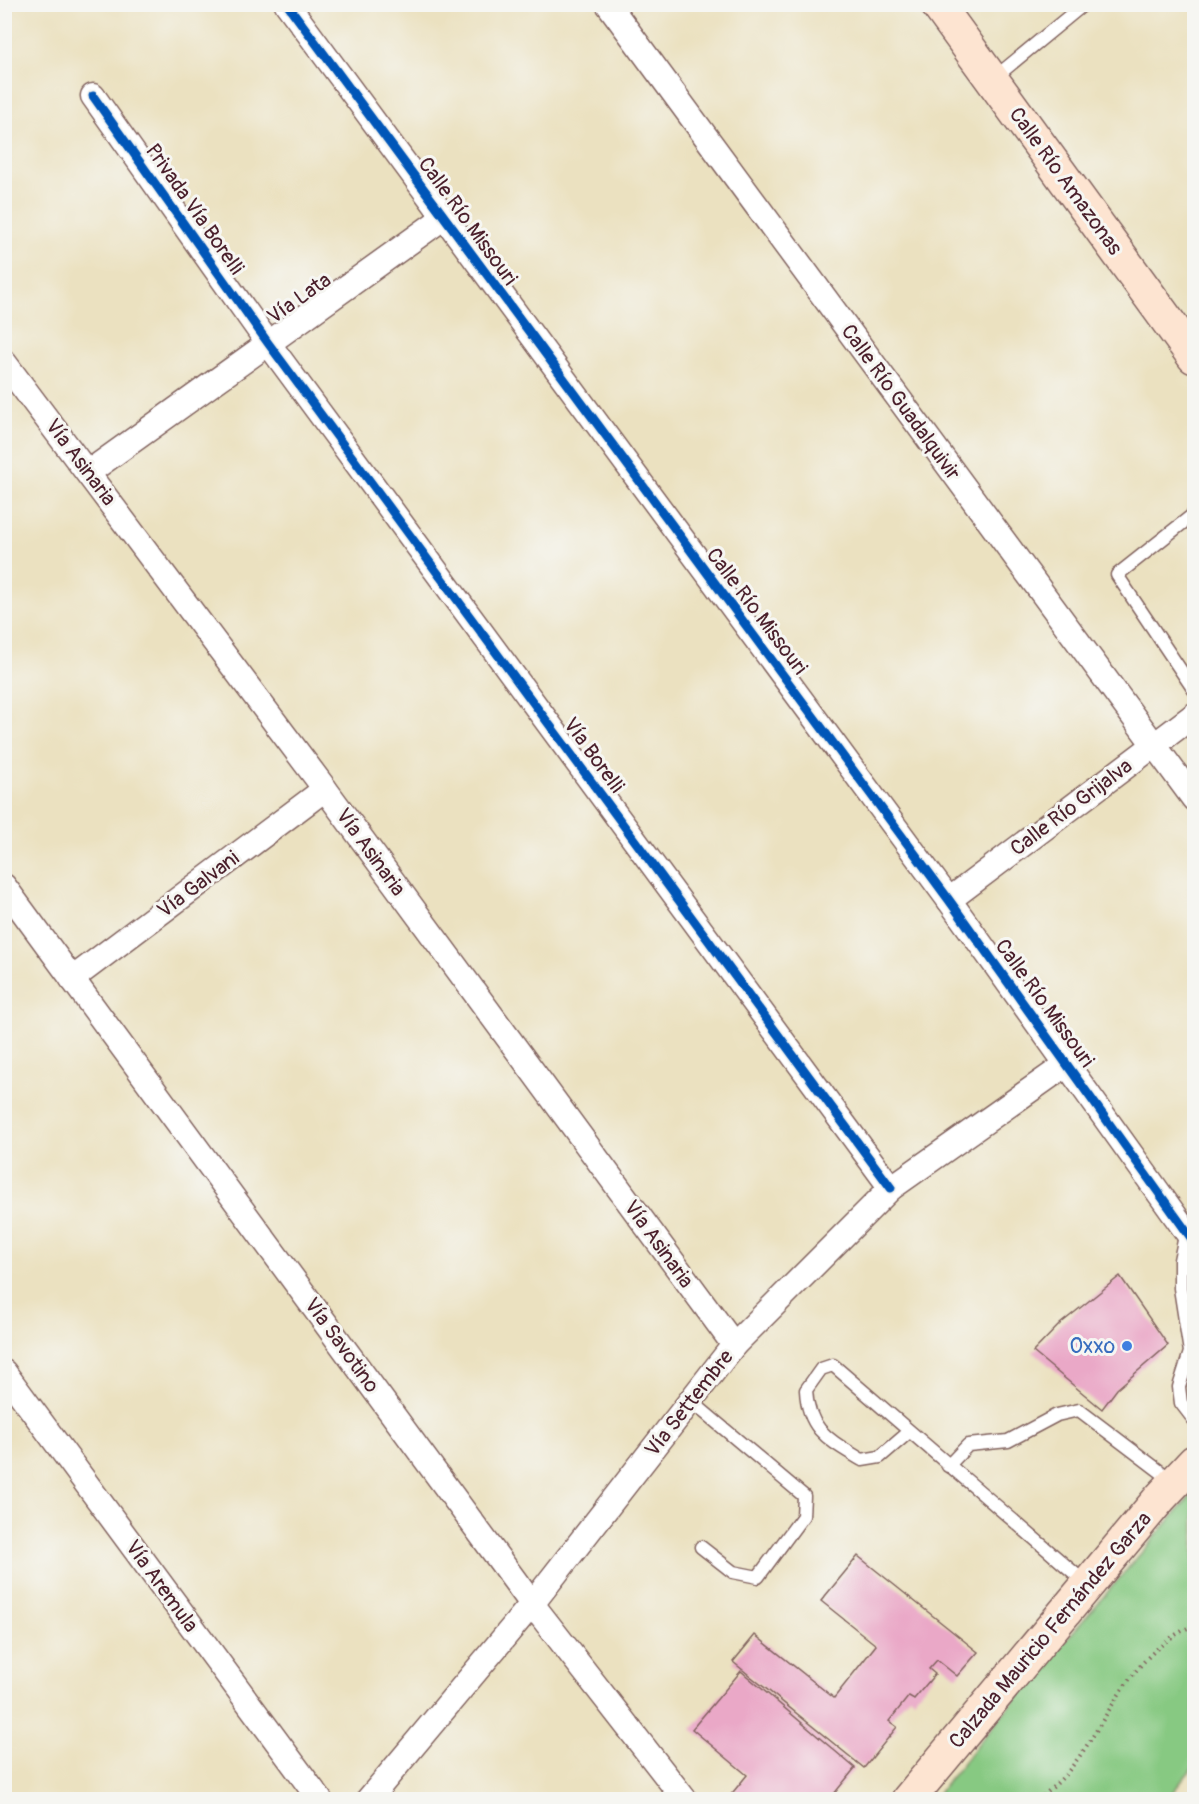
<svg xmlns="http://www.w3.org/2000/svg" width="1199" height="1804" viewBox="0 0 1199 1804" font-family="Pangolin,sans-serif">
<style>
.green{fill:#87c982;stroke:#687456;stroke-width:1.5}
.building{fill:#eaa8c7}
.lines{fill:none;stroke-linecap:round;stroke-linejoin:round}
.lane-casing{stroke:#82635f;stroke-width:15}
.street-casing{stroke:#82635f;stroke-width:27}
.secondary-casing{stroke:#82635f;stroke-width:36}
.path{stroke:#82635f;stroke-width:4;stroke-dasharray:1.5 4.5;stroke-linecap:butt}
.lane{stroke:#fff;stroke-width:12}
.street{stroke:#fff;stroke-width:24}
.secondary{stroke:#fde4d1;stroke-width:33}
.cycleway-casing{stroke:#f6f6f2;stroke-width:13}
.cycleway{stroke:#0057b8;stroke-width:9}
.shop-dot{fill:#3f7fe0;stroke:#f6f6f2;stroke-width:2}
.labels{text-anchor:middle;stroke-width:6;stroke-linejoin:round;paint-order:stroke}
.street-label{font-size:21px;fill:#4a1f2b;stroke:#f6f6f2}
.shop-label{font-size:21px;fill:#366cbe;stroke:#f6f6f2;text-anchor:end}
</style>
<rect width="100%" height="100%" fill="#f6f6f2"/>
<filter id="ink" filterUnits="userSpaceOnUse"><feTurbulence type="fractalNoise" baseFrequency=".0167" numOctaves="2"/><feDisplacementMap in="SourceGraphic" scale="12" xChannelSelector="R" yChannelSelector="G"/><feConvolveMatrix kernelMatrix="1 2 1 2 8 2 1 2 1" color-interpolation-filters="sRGB"/></filter>
<filter id="wash" filterUnits="userSpaceOnUse"><feTurbulence type="fractalNoise" baseFrequency=".008" numOctaves="4" result="noise"/><feDisplacementMap in="SourceGraphic" scale="24" xChannelSelector="R" yChannelSelector="G"/><feGaussianBlur stdDeviation="1.35" result="paint"/><feColorMatrix in="noise" values="0 0 0 0 0 0 0 0 0 0 0 0 0 0 0 0 0 1.4 0 .05"/><feComposite in="paint" operator="in"/></filter>
<g filter="url(#wash)">
<rect width="100%" height="100%" fill="#ebe1c0"/>
<path class="green" d="M1194 1492V1766L1167 1799H933L1021 1692Z"/>
<g id="blocks">
<g class="building">
<path d="M1120 1276 1168 1345 1117 1389 1102 1409 1033 1352 1060 1324Z"/>
<path d="M858 1556 978 1652 957 1676 937 1660 929 1669 935 1674 914 1699 909 1696 889 1721 897 1727 864 1768 733 1662 755 1635 834 1698 876 1645 821 1601Z"/>
<path d="M741 1671 855 1768 829 1800H732L729 1797 747 1775 692 1729Z"/>
</g>
</g>
</g>
<g filter="url(#ink)">
<use href="#blocks" fill-opacity="0" stroke="#82635f" stroke-width="1.5"/>
<g class="lines">
<defs>
<g id="lane">
<path d="M993 79 1084 4"/>
<path d="M1194 514 1117 575 1194 690"/>
<path d="M1186 1231 1180 1260V1288L1190 1352 1179 1387 1181 1403 1194 1420"/>
<path d="M691 1401 804 1496 803 1516 758 1577 733 1572 701 1547"/>
<path d="M909 1432 880 1457 862 1460C830 1440 808 1431 806 1390L821 1369 833 1365 1087 1584"/>
<path d="M948 1466 968 1445 1008 1441 1057 1415 1079 1410 1174 1482"/>
</g>
<g id="street">
<path d="M287 4 949 900 1194 1242"/>
<path d="M608 4 1194 799"/>
<path d="M93 96 268 343 891 1188"/>
<path d="M4 362 325 789 734 1345"/>
<path d="M89 472 443 218"/>
<path d="M4 886 532 1604 685 1800"/>
<path d="M949 900 1194 715"/>
<path d="M72 979 325 789"/>
<path d="M4 1372 320 1800"/>
<path d="M368 1800 532 1604 734 1345 891 1188 1067 1064"/>
</g>
<g id="secondary">
<path d="M937 4 1194 357"/>
<path d="M908 1800 1160 1498 1194 1462"/>
</g>
</defs>
<use href="#lane" class="lane-casing"/>
<use href="#street" class="street-casing"/>
<use href="#secondary" class="secondary-casing"/>
<path class="path" d="M1039 1800C1048 1791 1058 1783 1066 1774 1110 1721 1127 1655 1194 1625"/>
<use href="#lane" class="lane"/>
<use href="#street" class="street"/>
<use href="#secondary" class="secondary"/>
<defs>
<g id="cycleway">
<path d="M287 4 949 900 1194 1242"/>
<path d="M93 96 268 343 891 1188"/>
</g>
</defs>
<use href="#cycleway" class="cycleway-casing"/>
<use href="#cycleway" class="cycleway"/>
</g>
</g>
<circle class="shop-dot" cx="1127" cy="1346" r="6"/>
<g class="labels">
<g class="street-label">
<text transform="translate(1066 181) rotate(54)" y="7">Calle Río Amazonas</text>
<text transform="translate(195 209) rotate(55)" y="7">Privada Vía Borelli</text>
<text transform="translate(468 221) rotate(54)" y="7">Calle Río Missouri</text>
<text transform="translate(299 298) rotate(-35)" y="7">Vía Lata</text>
<text transform="translate(901 402) rotate(54)" y="7">Calle Río Guadalquivir</text>
<text transform="translate(81 462) rotate(53)" y="7">Vía Asinaria</text>
<text transform="translate(757 611) rotate(53)" y="7">Calle Río Missouri</text>
<text transform="translate(594 755) rotate(54)" y="7">Vía Borelli</text>
<text transform="translate(1071 807) rotate(-37)" y="7">Calle Río Grijalva</text>
<text transform="translate(371 852) rotate(54)" y="7">Vía Asinaria</text>
<text transform="translate(198 884) rotate(-37)" y="7">Vía Galvani</text>
<text transform="translate(1045 1003) rotate(54)" y="7">Calle Río Missouri</text>
<text transform="translate(659 1244) rotate(54)" y="7">Vía Asinaria</text>
<text transform="translate(342 1345) rotate(54)" y="7">Vía Savotino</text>
<text transform="translate(689 1403) rotate(-52)" y="7">Vía Settembre</text>
<text transform="translate(162 1586) rotate(54)" y="7">Vía Aremula</text>
<text transform="translate(1050 1630) rotate(-50)" y="7">Calzada Mauricio Fernández Garza</text>
</g>
<g class="shop-label">
<text x="1115" y="1353">Oxxo</text>
</g>
</g>
<rect width="1199" height="1804" fill="none" stroke="#f6f6f2" stroke-width="24"/>
</svg>
